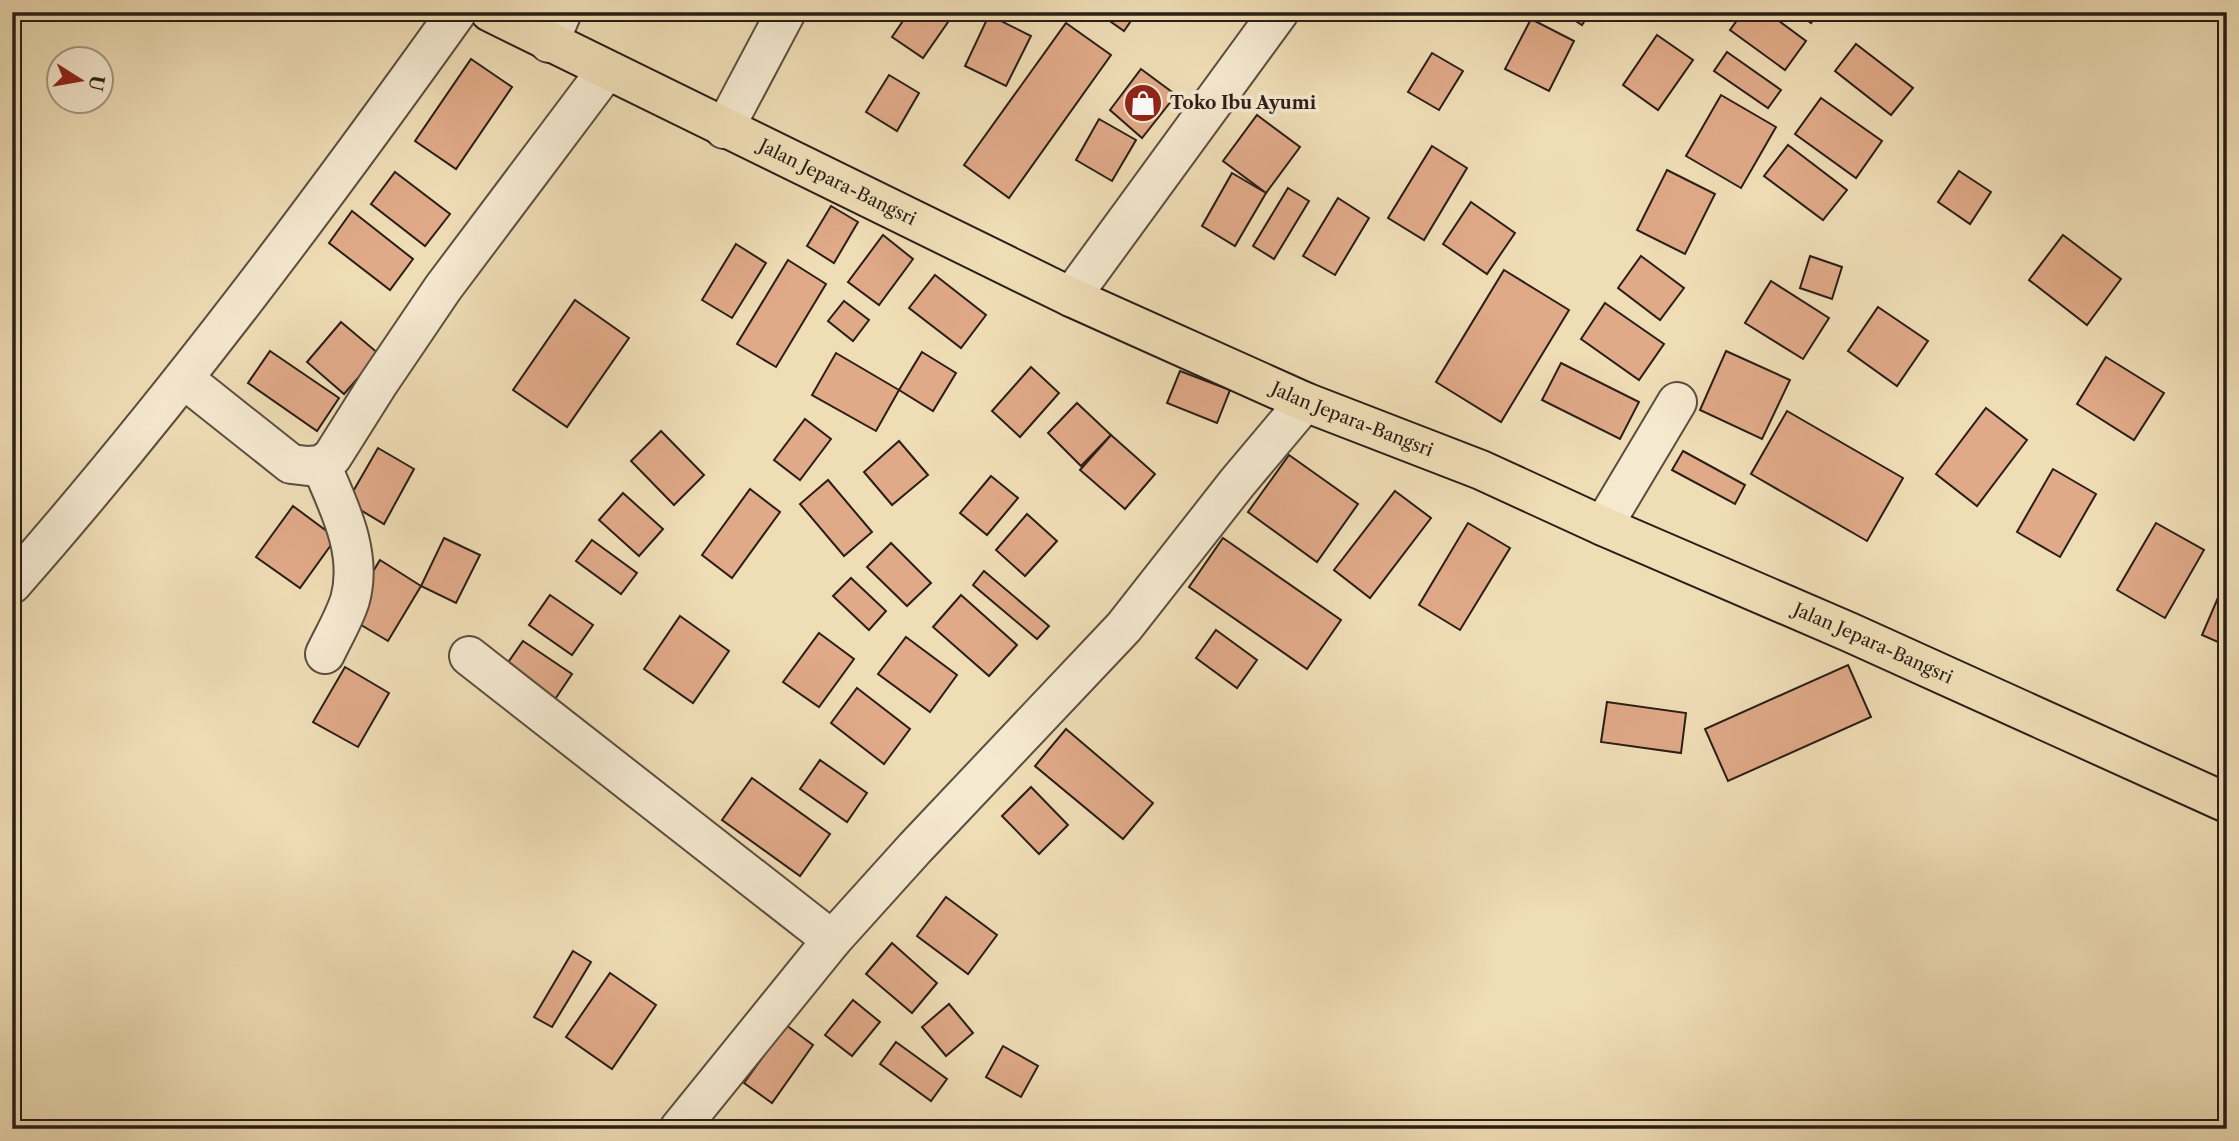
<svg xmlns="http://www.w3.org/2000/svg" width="2239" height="1141" viewBox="0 0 2239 1141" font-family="'Libre Caslon Text',serif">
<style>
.building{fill:#e0a988;stroke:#2a1e16;stroke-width:2}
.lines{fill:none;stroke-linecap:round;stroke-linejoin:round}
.minor-casing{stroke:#5b4e3e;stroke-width:42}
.major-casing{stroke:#2a1e16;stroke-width:42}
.minor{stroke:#f5e9d0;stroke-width:38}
.major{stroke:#efddb6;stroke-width:38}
.labels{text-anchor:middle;stroke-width:7;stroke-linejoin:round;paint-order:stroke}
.poi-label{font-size:18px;font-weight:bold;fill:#2a1e16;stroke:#f5e9d0;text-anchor:start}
.street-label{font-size:18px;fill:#2a1e16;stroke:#f5e9d0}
</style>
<rect width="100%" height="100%" fill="#efddb6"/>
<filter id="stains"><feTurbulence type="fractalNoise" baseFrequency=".00286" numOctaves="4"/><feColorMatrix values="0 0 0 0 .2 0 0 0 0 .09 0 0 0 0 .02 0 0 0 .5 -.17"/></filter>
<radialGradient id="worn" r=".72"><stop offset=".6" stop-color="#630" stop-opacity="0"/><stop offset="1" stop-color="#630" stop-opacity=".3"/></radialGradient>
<g class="building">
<path d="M909 12H955L923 58 892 37Z"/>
<path d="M1097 12H1137L1124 31Z"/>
<path d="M1562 12H1590L1582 25Z"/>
<path d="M1743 12H1767L1806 41 1785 70 1730 30Z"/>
<path d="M1796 12H1818L1811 23Z"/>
<path d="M989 15 1031 36 1006 86 965 66Z"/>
<path d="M1531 19 1574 41 1549 91 1505 69Z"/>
<path d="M1066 23 1111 55 1009 198 964 165Z"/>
<path d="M1657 35 1693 60 1658 110 1623 85Z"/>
<path d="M1856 44 1913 88 1891 115 1835 71Z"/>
<path d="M1727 52 1781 90 1768 108 1714 71Z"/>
<path d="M1432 53 1463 71 1439 110 1408 92Z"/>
<path d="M471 59 512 87 456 169 415 141Z"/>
<path d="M1141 69 1176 95 1142 138 1110 110Z"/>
<path d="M889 75 919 93 897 131 866 112Z"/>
<path d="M1721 95 1776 127 1741 188 1686 156Z"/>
<path d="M1821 98 1882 141 1856 178 1795 134Z"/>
<path d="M1257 115 1300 147 1266 193 1223 161Z"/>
<path d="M1099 119 1136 140 1112 181 1076 160Z"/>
<path d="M1788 145 1847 190 1823 220 1764 176Z"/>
<path d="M1432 146 1467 168 1424 240 1388 218Z"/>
<path d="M1667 170 1715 194 1685 254 1637 230Z"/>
<path d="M1959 171 1991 192 1970 224 1938 202Z"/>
<path d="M395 172 450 214 425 246 371 204Z"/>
<path d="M1232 173 1266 193 1235 246 1202 226Z"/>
<path d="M1288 188 1309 201 1274 259 1253 246Z"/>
<path d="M1338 198 1369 218 1335 275 1303 256Z"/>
<path d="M1471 202 1515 233 1487 274 1443 244Z"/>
<path d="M831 206 858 222 834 263 807 246Z"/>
<path d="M352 211 413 259 390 290 329 243Z"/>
<path d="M883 235 913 259 879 305 848 282Z"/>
<path d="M2063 235 2121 279 2087 325 2029 280Z"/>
<path d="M736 244 766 263 732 318 702 300Z"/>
<path d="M1641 256 1684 288 1660 320 1618 288Z"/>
<path d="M1810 256 1842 267 1832 299 1800 288Z"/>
<path d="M788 260 826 284 776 367 737 344Z"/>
<path d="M1504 270 1569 310 1501 422 1436 382Z"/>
<path d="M935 275 986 315 961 348 909 308Z"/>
<path d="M1771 281 1829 318 1803 359 1745 323Z"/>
<path d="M575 300 629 338 567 427 513 390Z"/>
<path d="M844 301 869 320 853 341 828 321Z"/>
<path d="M1605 303 1664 344 1639 380 1581 339Z"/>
<path d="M1878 307 1928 341 1897 386 1848 351Z"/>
<path d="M341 322 379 354 344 394 307 362Z"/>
<path d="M270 351 339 398 317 431 248 383Z"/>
<path d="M1726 351 1790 380 1762 439 1700 410Z"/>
<path d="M922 352 956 373 933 411 899 390Z"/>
<path d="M836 353 899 390 876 431 812 395Z"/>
<path d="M2106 357 2164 393 2134 440 2077 404Z"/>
<path d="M1561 363 1639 402 1620 439 1542 400Z"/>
<path d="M1031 367 1059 393 1020 437 992 411Z"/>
<path d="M1180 371 1230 390 1217 423 1167 403Z"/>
<path d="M1077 403 1111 435 1081 466 1048 433Z"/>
<path d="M1986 408 2027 440 1977 506 1936 474Z"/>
<path d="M1787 411 1903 478 1867 541 1751 474Z"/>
<path d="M805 419 831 439 800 480 774 460Z"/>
<path d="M661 431 704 475 674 505 631 461Z"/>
<path d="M1111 435 1155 474 1125 509 1080 470Z"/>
<path d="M899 441 928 475 892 505 864 472Z"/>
<path d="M378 448 414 469 384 524 347 502Z"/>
<path d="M1683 451 1745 485 1735 504 1672 470Z"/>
<path d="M1289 455 1358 504 1317 562 1248 512Z"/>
<path d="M2053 469 2096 494 2060 557 2017 532Z"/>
<path d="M991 476 1018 498 987 535 960 513Z"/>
<path d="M828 480 872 532 844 556 800 504Z"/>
<path d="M750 489 780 512 732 578 702 555Z"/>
<path d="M1395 491 1431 518 1370 598 1334 570Z"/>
<path d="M623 493 663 529 639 556 599 520Z"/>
<path d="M293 506 336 538 300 588 256 557Z"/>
<path d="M1027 514 1057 541 1025 576 996 550Z"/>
<path d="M1468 523 1510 548 1460 630 1419 605Z"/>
<path d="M2156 523 2204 550 2165 618 2117 590Z"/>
<path d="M444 538 480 555 456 603 421 586Z"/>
<path d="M1223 538 1341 620 1307 669 1189 587Z"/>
<path d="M592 540 637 573 621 594 576 561Z"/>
<path d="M891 543 931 583 907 606 867 567Z"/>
<path d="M380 560 421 586 388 641 346 616Z"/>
<path d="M984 571 1049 626 1037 639 973 585Z"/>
<path d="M851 578 886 611 869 630 833 596Z"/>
<path d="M2226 579H2227V646L2202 635Z"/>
<path d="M550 595 593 625 572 655 529 625Z"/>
<path d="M961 595 1017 645 989 676 933 627Z"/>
<path d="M680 616 729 651 693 703 644 669Z"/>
<path d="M1216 630 1257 660 1237 688 1196 658Z"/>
<path d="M819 633 854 659 819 707 783 682Z"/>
<path d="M906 637 957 675 930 712 878 674Z"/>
<path d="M523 641 572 674 551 705 502 671Z"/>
<path d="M1848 665 1871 717 1728 781 1705 729Z"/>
<path d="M345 667 389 693 358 747 313 722Z"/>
<path d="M857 688 910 729 884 764 831 723Z"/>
<path d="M1607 702 1686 713 1681 753 1601 742Z"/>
<path d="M1066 729 1153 803 1123 839 1035 766Z"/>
<path d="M820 760 867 793 847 822 800 789Z"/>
<path d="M752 778 830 834 800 876 722 820Z"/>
<path d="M1031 787 1068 825 1039 854 1002 816Z"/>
<path d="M946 897 997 935 968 974 917 936Z"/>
<path d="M892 943 937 983 912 1013 866 974Z"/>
<path d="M573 951 591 962 552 1027 534 1017Z"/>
<path d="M610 973 656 1005 612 1069 566 1037Z"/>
<path d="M853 1000 880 1022 852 1056 825 1035Z"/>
<path d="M949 1004 973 1033 946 1056 922 1027Z"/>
<path d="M786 1025 813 1045 772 1103 744 1083Z"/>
<path d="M896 1042 947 1079 931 1101 880 1064Z"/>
<path d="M1003 1046 1038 1066 1021 1097 986 1077Z"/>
</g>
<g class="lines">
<defs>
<g id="minor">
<path d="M549 43 562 12"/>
<path d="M724 129 786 12"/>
<path d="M1071 297 1279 12"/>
<path d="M184 379 291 464 308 466 321 465 332 457 378 384 443 288 606 71"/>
<path d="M321 465C339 507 363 553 350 600 344 619 333 637 325 654"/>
<path d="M1603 526 1677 402"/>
<path d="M12 584C172 402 316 209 457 12"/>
<path d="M469 656 832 940"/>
<path d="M679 1129 832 940 915 848 1124 627 1237 483 1305 402"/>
</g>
<g id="major">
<path id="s1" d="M490 12 1071 297 1305 402 1481 470 1603 526 1849 632 2227 803"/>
</g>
</defs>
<use href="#minor" class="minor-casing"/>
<use href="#major" class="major-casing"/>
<use href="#minor" class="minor"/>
<use href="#major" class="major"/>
</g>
<defs>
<symbol id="shop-disc" viewBox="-11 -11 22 22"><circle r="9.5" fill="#8f2418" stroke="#f5e9d0"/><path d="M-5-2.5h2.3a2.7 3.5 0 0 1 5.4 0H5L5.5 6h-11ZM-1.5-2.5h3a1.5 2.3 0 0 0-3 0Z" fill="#fff"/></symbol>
</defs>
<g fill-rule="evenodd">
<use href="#shop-disc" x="1121" y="81" width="44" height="44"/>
</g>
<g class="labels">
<g class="poi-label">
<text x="1170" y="109">Toko Ibu Ayumi</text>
</g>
<g class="street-label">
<text dy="6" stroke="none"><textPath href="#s1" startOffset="387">Jalan Jepara-Bangsri</textPath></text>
<text dy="6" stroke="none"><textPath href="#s1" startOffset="954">Jalan Jepara-Bangsri</textPath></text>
<text dy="6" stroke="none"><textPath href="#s1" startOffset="1521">Jalan Jepara-Bangsri</textPath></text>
</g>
</g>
<rect width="2239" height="1141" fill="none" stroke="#efddb6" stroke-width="42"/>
<rect x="14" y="14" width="2211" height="1113" fill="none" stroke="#2a1e16" stroke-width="3.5"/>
<rect x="21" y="21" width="2197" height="1099" fill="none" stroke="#2a1e16" stroke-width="2"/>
<g transform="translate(80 80) rotate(101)"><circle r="33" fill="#f5e9d0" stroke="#a49886" stroke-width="2"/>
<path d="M0-5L12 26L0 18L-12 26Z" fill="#8f2418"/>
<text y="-10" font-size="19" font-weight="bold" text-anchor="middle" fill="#2a1e16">U</text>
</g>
<rect width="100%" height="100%" filter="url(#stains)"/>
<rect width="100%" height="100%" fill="url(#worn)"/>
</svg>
